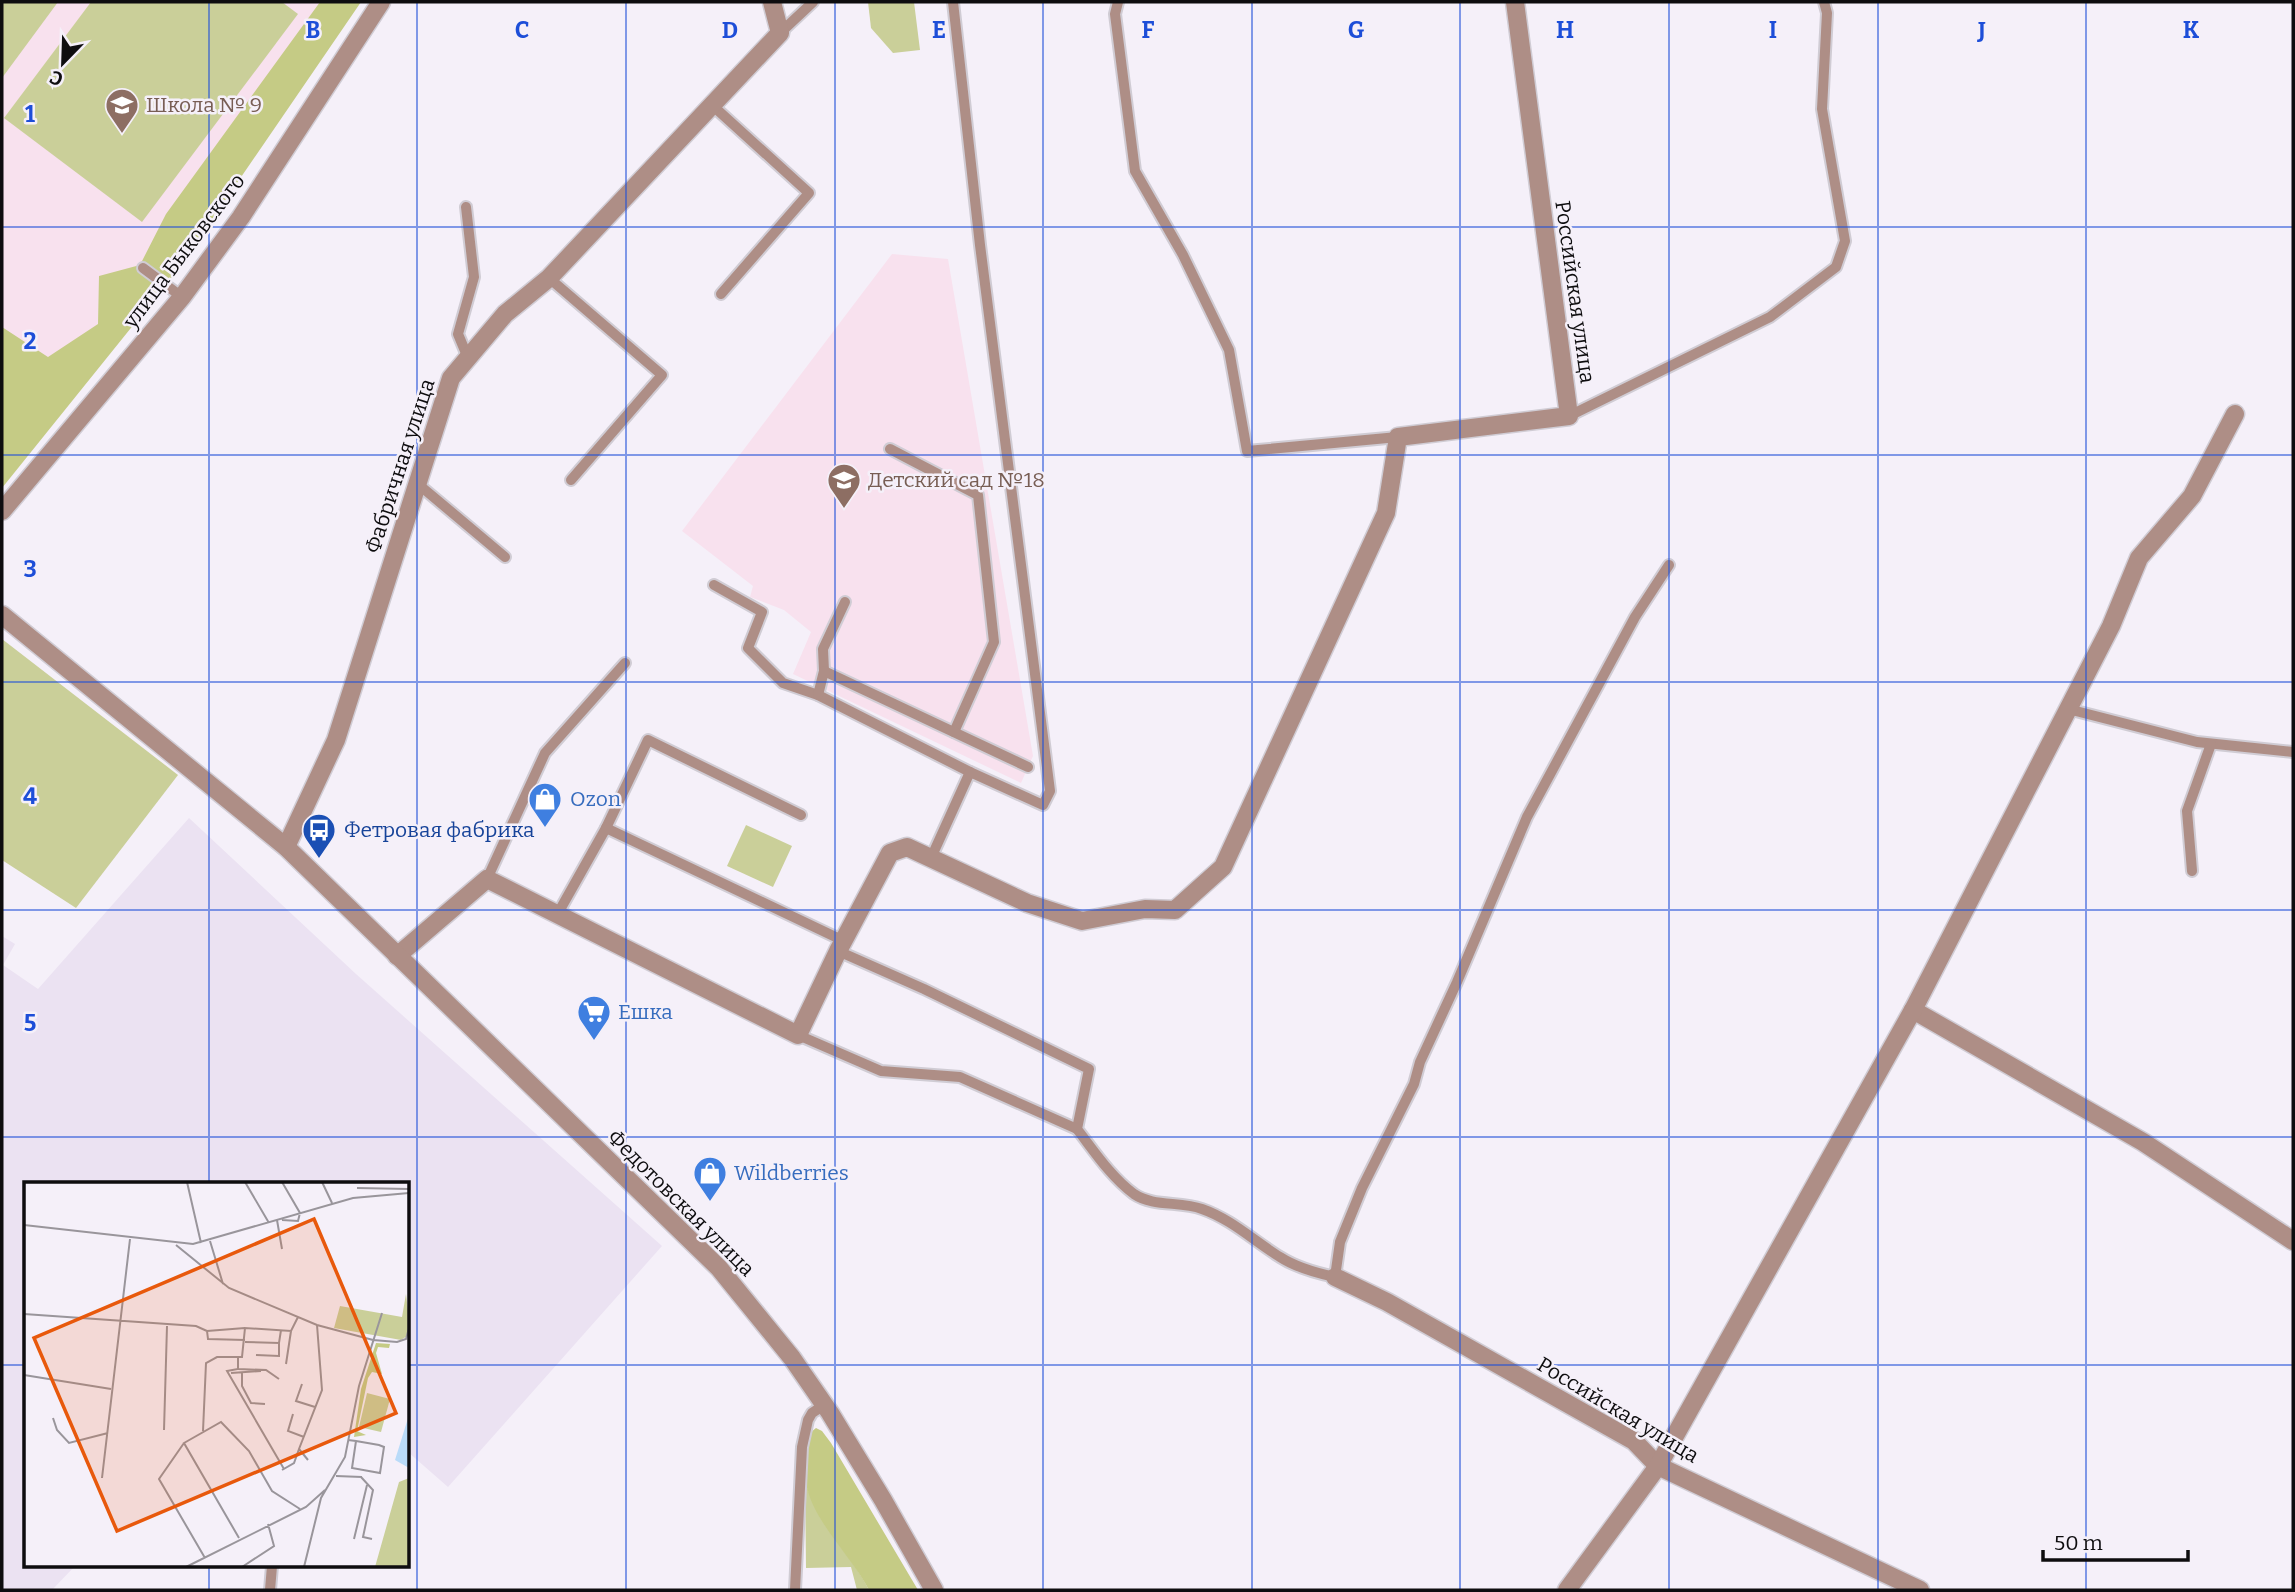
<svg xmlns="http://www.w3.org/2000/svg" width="2295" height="1592" viewBox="0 0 2295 1592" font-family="Bitter,serif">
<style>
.built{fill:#ebe2f2}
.education{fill:#f8e1ee}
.green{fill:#cacf99}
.forest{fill:#c5cb85}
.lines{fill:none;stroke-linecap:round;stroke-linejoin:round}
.service-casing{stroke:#d0ccd4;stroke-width:14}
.minor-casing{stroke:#d0ccd4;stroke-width:21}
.tertiary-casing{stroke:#d0ccd4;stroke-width:21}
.service{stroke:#ae8e86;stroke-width:10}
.minor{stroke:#ae8e86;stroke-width:18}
.tertiary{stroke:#ae8e86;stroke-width:18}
.grid{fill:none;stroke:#1d4ed8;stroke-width:2;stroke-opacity:0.55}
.labels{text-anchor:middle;stroke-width:5;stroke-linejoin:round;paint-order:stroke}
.education-label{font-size:21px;fill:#785e54;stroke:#f5f0f9;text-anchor:start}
.street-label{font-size:21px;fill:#0e0d0f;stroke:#f5f0f9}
.shop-label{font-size:21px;fill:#366cbe;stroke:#f5f0f9;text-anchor:start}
.transit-label{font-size:21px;fill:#164399;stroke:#f5f0f9;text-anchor:start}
.inset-road{fill:none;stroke:#99959b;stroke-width:2}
.view{fill:#e8590c;fill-opacity:0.15;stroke:#e8590c;stroke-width:3.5}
.inset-edge{fill:none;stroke:#0e0d0f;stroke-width:3.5}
.grid-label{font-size:23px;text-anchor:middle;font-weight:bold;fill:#1d4ed8;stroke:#f5f0f9;stroke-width:5;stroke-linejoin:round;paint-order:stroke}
</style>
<rect width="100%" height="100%" fill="#f5f0f9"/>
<path class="built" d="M189 818 356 974 662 1246 448 1487 408 1452V1184H26V1566H75L52 1590H2V936L15 944 3 965 38 989Z"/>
<g class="education">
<path d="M2 2H342L52 391 2 352Z"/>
<path d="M892 254 948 259 1033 756 1021 783 793 674 811 632 784 610 750 597 753 586 682 531Z"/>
</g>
<g class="green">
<path d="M2 2H58L2 78Z"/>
<path d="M91 2H282L298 14 142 222 4 118Z"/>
<path d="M868 2H914L920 50 893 53 871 28Z"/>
<path d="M2 639 178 775 76 908 2 860Z"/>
<path d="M746 825 792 846 773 887 727 866Z"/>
<path d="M805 1477C813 1521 850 1552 869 1590H857L851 1567 806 1568Z"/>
</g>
<g class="forest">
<path d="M320 2H361L176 272 2 488V327L48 357 98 324 99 276 140 265 166 214Z"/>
<path d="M816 1428 822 1431 831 1443 918 1590H869C853 1559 816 1523 808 1491 804 1478 806 1466 808 1453 808 1442 807 1434 816 1428Z"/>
</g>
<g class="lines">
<defs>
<g id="service">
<path d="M1118 2 1115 14 1135 171 1183 255 1229 350 1247 451 1398 437"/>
<path d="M780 33 813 2"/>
<path d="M712 105 809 193 721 294"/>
<path d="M466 207 474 277 458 334 468 358"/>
<path d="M143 268 182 297"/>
<path d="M549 278 662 375 571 480"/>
<path d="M1569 416 1770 317 1836 267 1845 241 1822 109 1827 13 1824 2"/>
<path d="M890 449 978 495 994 642 954 732"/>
<path d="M418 484 505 557"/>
<path d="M714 585 762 612 748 648 783 683 818 695 970 772"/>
<path d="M824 671 823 649 845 602"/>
<path d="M818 695 824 671 1028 767"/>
<path d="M2068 709 2197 742 2293 752"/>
<path d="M606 828 648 740 801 815"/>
<path d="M931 858 970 772 1043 805 1050 791 980 245 953 2"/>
<path d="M2192 871 2187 811 2211 744"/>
<path d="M487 879 545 753 625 663"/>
<path d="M557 915 606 828 844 941"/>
<path d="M838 951 924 989 1089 1069 1077 1129C1094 1151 1111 1177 1134 1194 1153 1207 1180 1201 1202 1209 1231 1219 1254 1241 1280 1257 1297 1268 1316 1273 1335 1277L1340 1242 1362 1188 1414 1084 1420 1062 1457 982 1527 817 1635 617 1669 565"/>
<path d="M798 1035 881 1071 960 1077 1077 1129"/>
<path d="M270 1590 272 1566"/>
<path d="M795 1590 802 1447 808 1420 812 1413 824 1405"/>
</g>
<g id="minor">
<path d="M2 511 182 297 241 217 381 2"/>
<path d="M286 847 336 740 451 378 505 314 549 278 780 33 772 2"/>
<path d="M397 956 487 879 798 1035 838 951 890 853 907 847 1027 903 1082 921 1145 909 1175 910 1223 867 1386 513 1398 437 1569 416 1515 2"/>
<path d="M1913 1010 2143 1142 2293 1241"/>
<path d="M1335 1277 1387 1302 1634 1441 1658 1466 1920 1590"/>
<path d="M1567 1590 1658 1466 1913 1010 2111 626 2139 558 2192 496 2235 414"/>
</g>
<path id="tertiary" d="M2 615 286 847 719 1268 792 1358 830 1413 883 1500 934 1590"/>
</defs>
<use href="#service" class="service-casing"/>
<use href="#minor" class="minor-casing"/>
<use href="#tertiary" class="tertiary-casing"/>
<use href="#service" class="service"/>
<use href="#minor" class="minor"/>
<use href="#tertiary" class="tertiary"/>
</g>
<path class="grid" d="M209 2V1184M417 2V1590M626 2V1590M835 2V1590M1043 2V1590M1252 2V1590M1460 2V1590M1669 2V1590M1878 2V1590M2086 2V1590M2 227H2293M2 455H2293M2 682H2293M2 910H2293M2 1137H2293M2 1365H26M408 1365H2293M209 1566V1590"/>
<defs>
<symbol id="school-pin" viewBox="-11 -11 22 30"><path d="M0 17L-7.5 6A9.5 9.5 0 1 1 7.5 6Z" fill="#8d6e63" stroke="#f5f0f9"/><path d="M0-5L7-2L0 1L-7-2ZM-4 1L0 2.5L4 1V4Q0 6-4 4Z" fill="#fff"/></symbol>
<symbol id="shop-pin" viewBox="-11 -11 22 30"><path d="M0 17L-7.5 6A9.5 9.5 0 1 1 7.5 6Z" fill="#3f7fe0" stroke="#f5f0f9"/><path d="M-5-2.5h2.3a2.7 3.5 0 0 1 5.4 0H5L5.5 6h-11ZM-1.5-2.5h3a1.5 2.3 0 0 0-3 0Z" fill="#fff"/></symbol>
<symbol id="bus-pin" viewBox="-11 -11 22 30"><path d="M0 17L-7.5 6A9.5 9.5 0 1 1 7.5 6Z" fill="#1a4fb4" stroke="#f5f0f9"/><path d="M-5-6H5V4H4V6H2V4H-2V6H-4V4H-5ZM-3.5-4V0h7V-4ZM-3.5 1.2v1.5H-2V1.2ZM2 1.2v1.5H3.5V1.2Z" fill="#fff"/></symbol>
<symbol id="supermarket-pin" viewBox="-11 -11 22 30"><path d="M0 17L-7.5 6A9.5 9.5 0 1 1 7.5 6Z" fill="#3f7fe0" stroke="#f5f0f9"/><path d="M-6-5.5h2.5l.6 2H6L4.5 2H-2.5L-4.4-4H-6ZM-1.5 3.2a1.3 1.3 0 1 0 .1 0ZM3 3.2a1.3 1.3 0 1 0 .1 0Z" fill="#fff"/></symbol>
</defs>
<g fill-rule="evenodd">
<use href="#school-pin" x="103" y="86" width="38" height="52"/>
<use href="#school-pin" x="825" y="461" width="38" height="52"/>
<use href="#shop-pin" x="526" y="780" width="38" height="52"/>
<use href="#bus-pin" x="300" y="811" width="38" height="52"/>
<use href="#supermarket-pin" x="575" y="993" width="38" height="52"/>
<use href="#shop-pin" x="691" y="1154" width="38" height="52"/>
</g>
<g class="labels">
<g class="education-label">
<text x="146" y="112">Школа № 9</text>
<text x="868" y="487">Детский сад №18</text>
</g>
<g class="street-label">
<text transform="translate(184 251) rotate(-53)" y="7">улица Быковского</text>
<text transform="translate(1575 292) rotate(82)" y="7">Российская улица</text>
<text transform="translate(400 466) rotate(-72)" y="7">Фабричная улица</text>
<text transform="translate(681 1203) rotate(45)" y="7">Федотовская улица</text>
<text transform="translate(1618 1410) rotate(31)" y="7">Российская улица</text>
</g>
<g class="shop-label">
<text x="570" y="806">Ozon</text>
<text x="618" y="1019">Ешка</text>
<text x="734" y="1180">Wildberries</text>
</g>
<g class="transit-label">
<text x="344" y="837">Фетровая фабрика</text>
</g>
</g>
<g transform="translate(24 1182)">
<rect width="385" height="385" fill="#f5f0f9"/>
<path d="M382 112 385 137 383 154 377 158 310 146 316 124 378 135ZM343 211 366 217 357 250 335 245ZM385 296V385H351L375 300Z" fill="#cacf99"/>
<path d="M352 161 366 162 365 166 354 165 352 171 358 192 348 190 344 196 333 249 342 253 330 255 337 207Z" fill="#c5cb85"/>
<path d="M385 233V286L371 278Z" fill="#b9dbf9"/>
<path class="inset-road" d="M163 0 177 61M221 0 245 41M258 0 276 31 274 39 258 38M298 0 308 21M333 6 385 7M253 38 258 67M0 43 169 62 329 16 385 11M186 59 199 102M152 63 205 106 293 143 349 158 373 160 382 157 385 146M0 132 172 144 183 149 184 157 221 158M183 149 221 146M221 160 255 161 257 148M232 173 255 174V161M214 175V187L203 189 260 287M262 182 267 149M214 187 242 188 255 197M207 191 237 189M218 191V204L227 221 241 222M0 193 87 207M278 202 272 219 291 225M269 232 264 249 280 255M29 236 33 248 45 261 84 251M140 248 143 144M179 249 182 181 193 175H218L221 146 267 149 274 135M324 258 332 259 355 263 360 265 356 291 328 286 332 259M160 261 135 297 181 376M284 278 275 267 298 208 293 143M258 288 270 281 275 267M312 294 338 295M337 295 349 308 339 355 348 357M78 296 106 57M215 356 160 261 197 240 225 269 248 309 276 327M330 357 343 303M162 385 282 325 301 308M218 385 250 364 244 342M280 385 297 316 321 275 335 204 358 131"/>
<path class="view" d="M290 37 372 231 93 349 10 156Z"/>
<rect width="385" height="385" class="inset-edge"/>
</g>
<g class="grid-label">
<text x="313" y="38">B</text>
<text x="522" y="38">C</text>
<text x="730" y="38">D</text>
<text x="939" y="38">E</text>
<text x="1148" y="38">F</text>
<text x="1356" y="38">G</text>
<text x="1565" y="38">H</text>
<text x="1773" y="38">I</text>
<text x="1982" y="38">J</text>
<text x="2191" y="38">K</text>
<text x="30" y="122">1</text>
<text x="30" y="349">2</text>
<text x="30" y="577">3</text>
<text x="30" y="804">4</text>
<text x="30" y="1031">5</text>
</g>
<rect width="2295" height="1592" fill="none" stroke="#0e0d0f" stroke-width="7"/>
<g transform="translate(63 63) rotate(203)" stroke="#f5f0f9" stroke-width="5" paint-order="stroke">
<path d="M0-5L12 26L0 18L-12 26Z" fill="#0e0d0f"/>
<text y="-10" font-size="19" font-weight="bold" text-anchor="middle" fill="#0e0d0f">С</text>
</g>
<path d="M2043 1550v10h145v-10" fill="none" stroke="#0e0d0f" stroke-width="3.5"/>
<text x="2054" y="1550" font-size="21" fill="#0e0d0f" stroke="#f5f0f9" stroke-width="5" paint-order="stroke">50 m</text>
</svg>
